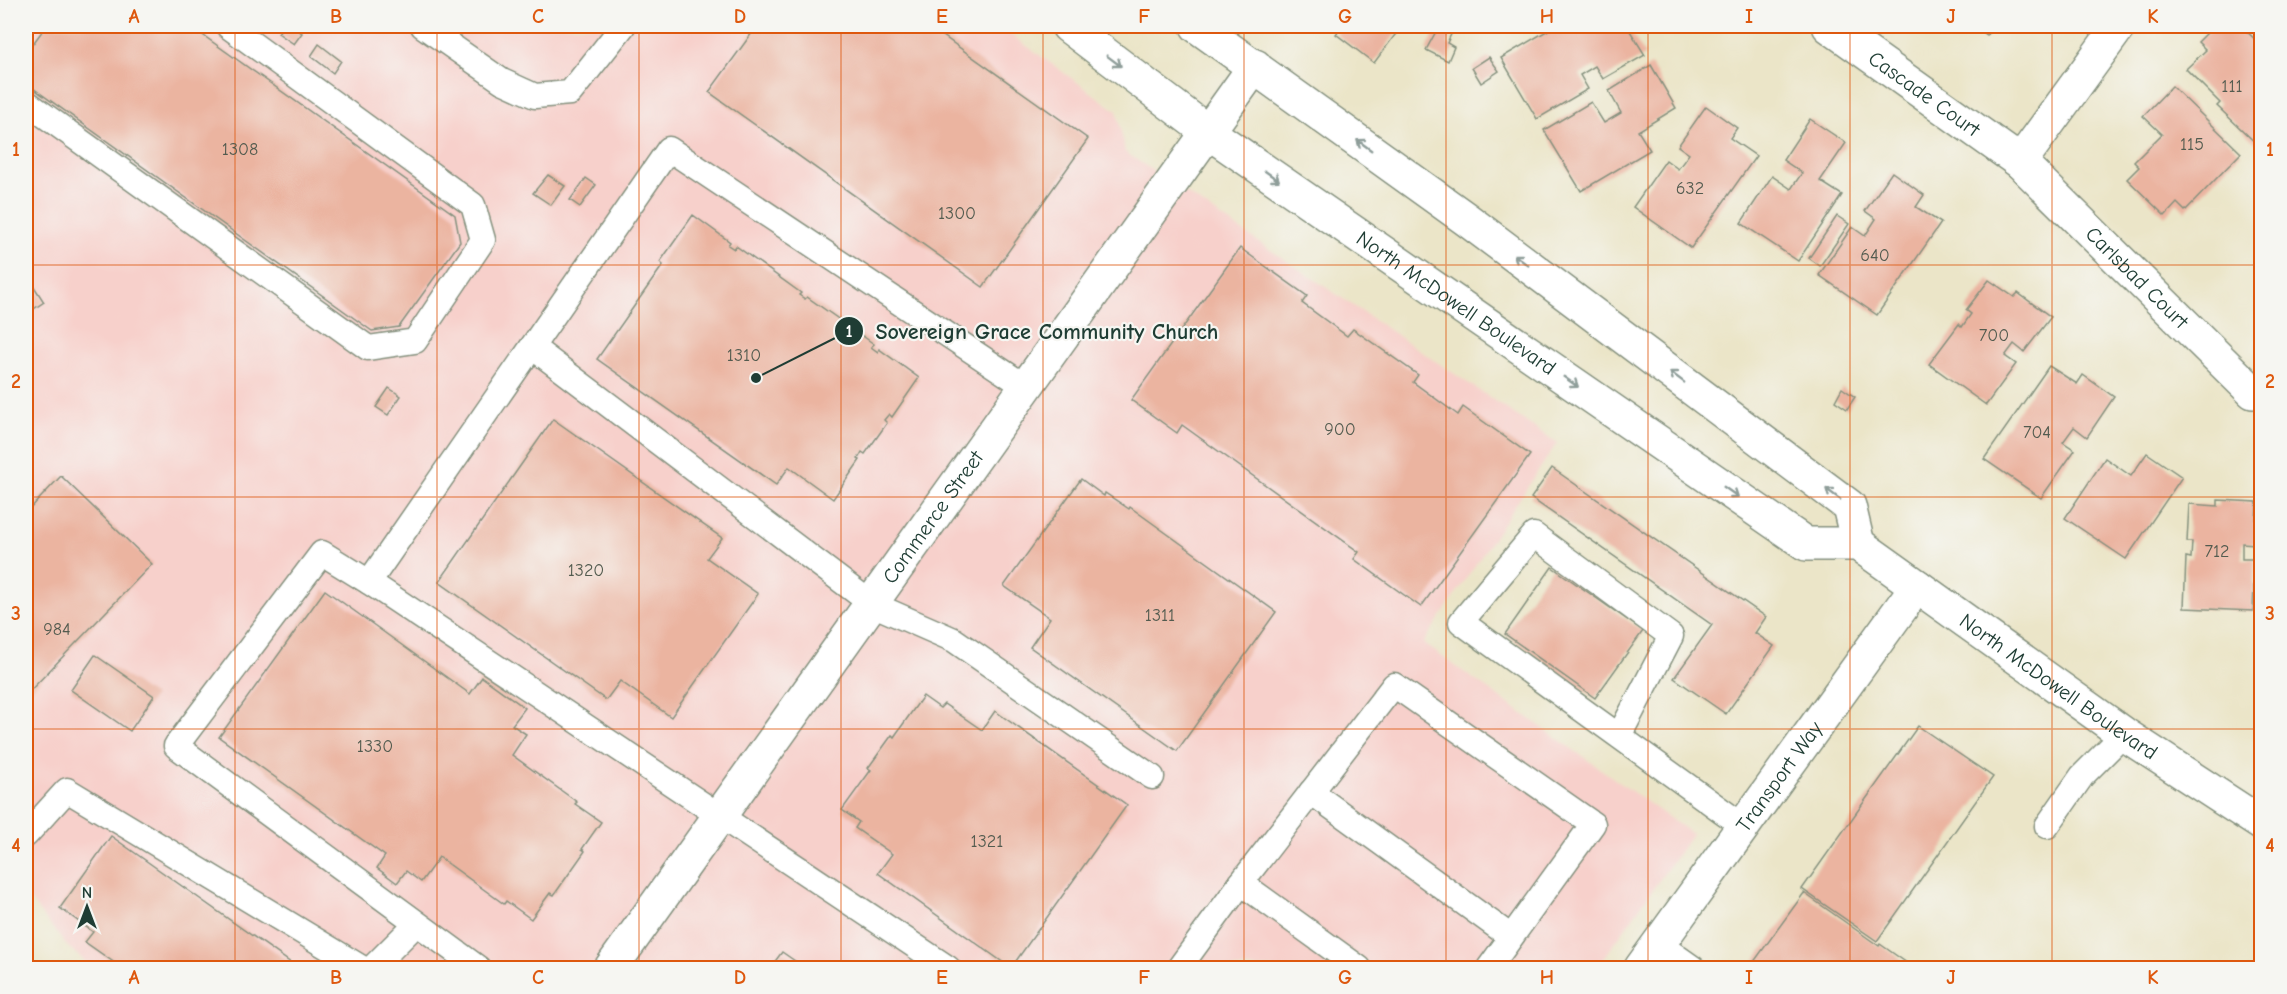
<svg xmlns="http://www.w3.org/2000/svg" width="2287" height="994" viewBox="0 0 2287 994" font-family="'Comic Neue',sans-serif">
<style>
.built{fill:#f7d0cb}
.building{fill:#ebb4a0}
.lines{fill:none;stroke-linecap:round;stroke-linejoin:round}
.lane-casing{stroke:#85917e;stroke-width:27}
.street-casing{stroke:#85917e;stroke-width:36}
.secondary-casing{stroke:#85917e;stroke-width:36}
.lane{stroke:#fff;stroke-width:24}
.street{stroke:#fff;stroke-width:33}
.secondary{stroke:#fff;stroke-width:33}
.oneway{stroke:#8f9e9a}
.grid{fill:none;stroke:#de580e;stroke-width:1.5;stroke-opacity:0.55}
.labels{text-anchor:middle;stroke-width:4.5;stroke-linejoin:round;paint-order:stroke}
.number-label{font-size:18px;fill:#525b4f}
.street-label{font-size:21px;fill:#1f3d34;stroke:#f6f6f2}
.leader{fill:none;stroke:#1f3d34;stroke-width:2}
.callout-dot{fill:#1f3d34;stroke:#f6f6f2;stroke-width:2}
.mark-label{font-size:18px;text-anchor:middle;font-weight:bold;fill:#fff}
.callout-label{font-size:22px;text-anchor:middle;font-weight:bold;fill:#1f3d34;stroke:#f6f6f2;stroke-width:4.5;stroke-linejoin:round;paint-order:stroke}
.neatline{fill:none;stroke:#de580e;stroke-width:2}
.grid-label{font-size:20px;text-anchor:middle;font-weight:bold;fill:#de580e}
</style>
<rect width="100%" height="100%" fill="#f6f6f2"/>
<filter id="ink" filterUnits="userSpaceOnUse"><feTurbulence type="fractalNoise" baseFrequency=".0167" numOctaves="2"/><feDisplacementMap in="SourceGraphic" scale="12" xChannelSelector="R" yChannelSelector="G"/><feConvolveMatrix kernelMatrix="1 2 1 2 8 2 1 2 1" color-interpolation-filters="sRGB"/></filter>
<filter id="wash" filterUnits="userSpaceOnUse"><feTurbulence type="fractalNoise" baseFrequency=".008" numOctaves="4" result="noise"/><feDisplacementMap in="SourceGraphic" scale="24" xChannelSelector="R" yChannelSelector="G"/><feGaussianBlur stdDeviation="1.35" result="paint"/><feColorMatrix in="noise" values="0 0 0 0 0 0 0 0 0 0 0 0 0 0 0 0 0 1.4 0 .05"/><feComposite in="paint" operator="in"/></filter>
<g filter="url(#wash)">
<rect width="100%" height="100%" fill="#ebe5c8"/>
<path class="built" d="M26 26H999L1117 111 1125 152 1557 443 1423 643 1692 834 1597 968H93L67 946 26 895Z"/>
<g id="blocks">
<g class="building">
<path d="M46 26H190L455 215 460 242 399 327 372 331 26 83V53Z"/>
<path d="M283 26H292L302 33 294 44 278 33Z"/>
<path d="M757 26H929L1088 139 983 287 709 92Z"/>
<path d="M1342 26H1399L1401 27 1374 63 1336 34Z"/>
<path d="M1439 26 1452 32 1447 43 1454 47 1448 61 1426 50Z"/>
<path d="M1555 26H1613L1614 28 1618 26H1627L1645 55 1603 79 1595 66 1580 75 1588 89 1537 119 1501 58Z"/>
<path d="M1974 26H1994L1987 35Z"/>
<path d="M2214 26H2241L2262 46V149L2217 106 2220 103 2186 69 2206 50 2198 42Z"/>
<path d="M319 44 341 61 333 73 311 56Z"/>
<path d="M1489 57 1499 71 1481 83 1472 68Z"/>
<path d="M1651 65 1676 108 1638 131 1650 150 1581 191 1544 130 1591 102 1604 123 1621 113 1609 91Z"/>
<path d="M2172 86 2241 153 2185 211 2177 203 2165 216 2127 179 2139 167 2134 162 2162 134 2143 116Z"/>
<path d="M1706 106 1737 128 1730 138 1756 156 1691 248 1633 207 1666 160 1678 169 1689 154 1678 146Z"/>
<path d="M1810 119 1846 143 1820 181 1842 195 1798 261 1741 223 1772 176 1791 189 1802 173 1783 160Z"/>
<path d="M1892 172 1924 195 1916 207 1941 223 1877 315 1819 275 1852 227 1865 236 1876 219 1865 211Z"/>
<path d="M548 175 565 186 551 205 533 193Z"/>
<path d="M586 178 596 185 580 207 570 200Z"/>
<path d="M693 215 730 242 728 245 734 249 736 246 801 293 799 295 805 299 807 297 874 344 871 347 878 352 879 349 919 378 892 417 889 414 884 420 887 423 865 454 862 452 858 459 860 460 833 499 789 467 776 485 597 359 663 265 660 262Z"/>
<path d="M1837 216 1849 224 1820 266 1809 258Z"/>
<path d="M1240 248 1307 296 1302 303 1347 336 1353 329 1418 375 1413 382 1458 415 1463 407 1530 455 1421 607 1354 559 1359 552 1182 425 1177 433 1131 400Z"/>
<path d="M26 274 44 302 26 314Z"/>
<path d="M1989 280 2014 297 2018 293 2051 317 2024 352 2014 344 2005 356 2016 364 1986 405 1929 364 1959 324 1962 327 1971 314 1966 310Z"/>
<path d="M2049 366 2077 384 2083 375 2114 397 2087 437 2074 427 2063 442 2075 450 2041 498 1984 459Z"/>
<path d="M389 388 401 396 388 415 376 407Z"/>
<path d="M1842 388 1855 397 1847 409 1835 401Z"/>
<path d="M553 419 722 538 707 558 758 594 671 717 620 681 606 700 439 582Z"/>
<path d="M2147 453 2182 477 2126 559 2065 518 2105 458 2131 476Z"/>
<path d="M1552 468 1766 617 1755 633 1774 646 1726 714 1674 678 1712 625 1531 498Z"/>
<path d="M61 476 152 564 26 695V513Z"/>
<path d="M1081 479 1104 496 1105 493 1129 509 1130 507 1276 612 1177 751 1030 647 1050 618 1004 586Z"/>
<path d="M2218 500 2257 502 2255 544 2242 543V559H2255L2253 611 2184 608 2186 557 2191 558 2192 542H2187L2189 504 2218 506Z"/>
<path d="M1552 567 1643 631 1595 698 1505 634Z"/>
<path d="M325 590 470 694 482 677 525 708 512 725 526 734 512 755 577 802 575 804 601 822 582 849 585 851 554 895 550 893 531 919 506 901 504 904 439 857 421 882 406 871 397 883 377 868 385 856 219 737Z"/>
<path d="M95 655 154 696 130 731 71 690Z"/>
<path d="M923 696 940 708 944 704 982 730 995 711 1127 805 1011 968 878 873 892 854 855 828 859 822 842 810 871 770 868 768 892 735 894 737Z"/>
<path d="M1918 726 1993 777 1877 941 1802 889Z"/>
<path d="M111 836 298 968H122L85 942 93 932 60 908Z"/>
<path d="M1804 893 1879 946 1880 944 1914 968H1760L1753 963Z"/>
<path d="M782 952 805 968H770Z"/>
</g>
</g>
</g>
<g filter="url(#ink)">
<use href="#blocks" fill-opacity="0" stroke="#85917e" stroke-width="1.5"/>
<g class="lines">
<defs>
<g id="lane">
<path d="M423 26 502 81 535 96 570 93 623 26"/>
<path d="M26 102 368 348 415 341 483 240 473 205 228 26"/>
<path d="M532 347 872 604 954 640 1152 777"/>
<path d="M369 582 322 553 176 746 478 968"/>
<path d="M1619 736 1671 636 1534 535 1461 622 1743 826"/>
<path d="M1311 792 1511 937"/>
<path d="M2047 826 2082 776 2124 734"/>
<path d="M26 835 67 790 362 968"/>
<path d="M1241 883 1359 968"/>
<path d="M1659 944 1693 968"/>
<path d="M372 968 416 924"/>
<path d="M948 968 369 582 669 149 1026 387"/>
<path d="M1179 968 1241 883 1394 685 1593 824 1489 968"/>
</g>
<g id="street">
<path id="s1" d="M1829 26 2020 162 2253 392"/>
<path d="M2020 162 2119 26"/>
<path id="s2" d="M611 968 1255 66"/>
<path id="s3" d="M1641 968 1917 586"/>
</g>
<g id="secondary">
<path id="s4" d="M1068 26 1208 132 1806 544H1858L2124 734 2262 824"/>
<path d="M1197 26 1466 219 1849 506 1858 544"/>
</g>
</defs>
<use href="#lane" class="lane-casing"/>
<use href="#street" class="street-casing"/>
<use href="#secondary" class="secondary-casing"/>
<use href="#lane" class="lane"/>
<use href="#street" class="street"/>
<use href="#secondary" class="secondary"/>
</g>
<defs><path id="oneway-shaft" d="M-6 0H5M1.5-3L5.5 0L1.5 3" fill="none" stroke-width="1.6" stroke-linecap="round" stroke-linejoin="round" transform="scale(1.5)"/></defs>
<g class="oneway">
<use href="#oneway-shaft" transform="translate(1114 61) rotate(37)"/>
<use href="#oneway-shaft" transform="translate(1364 145) rotate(-144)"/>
<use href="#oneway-shaft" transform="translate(1272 176) rotate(35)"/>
<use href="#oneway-shaft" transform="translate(1521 260) rotate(-143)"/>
<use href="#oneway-shaft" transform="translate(1677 377) rotate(-143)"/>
<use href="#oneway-shaft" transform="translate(1571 382) rotate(35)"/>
<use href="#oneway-shaft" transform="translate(1731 492) rotate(35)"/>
<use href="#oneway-shaft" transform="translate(1833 494) rotate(-143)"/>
</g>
</g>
<path class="grid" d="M235 26V968M437 26V968M639 26V968M841 26V968M1043 26V968M1244 26V968M1446 26V968M1648 26V968M1850 26V968M2052 26V968M26 265H2262M26 497H2262M26 729H2262"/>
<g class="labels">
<g class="number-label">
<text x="2232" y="92">111</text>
<text x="2192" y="150">115</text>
<text x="240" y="155">1308</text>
<text x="1690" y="194">632</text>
<text x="957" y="219">1300</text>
<text x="1875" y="261">640</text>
<text x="1994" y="341">700</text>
<text x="744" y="361">1310</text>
<text x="1340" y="435">900</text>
<text x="2037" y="438">704</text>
<text x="2217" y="557">712</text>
<text x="586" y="576">1320</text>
<text x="1160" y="621">1311</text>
<text x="57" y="635">984</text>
<text x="375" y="752">1330</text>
<text x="987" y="847">1321</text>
</g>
<g class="street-label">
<text dy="7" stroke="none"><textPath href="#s1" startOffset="117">Cascade Court</textPath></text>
<text dy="7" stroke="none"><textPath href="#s1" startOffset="399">Carlsbad Court</textPath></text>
<text dy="7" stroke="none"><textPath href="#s4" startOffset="477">North McDowell Boulevard</textPath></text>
<text dy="7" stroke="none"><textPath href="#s2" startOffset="554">Commerce Street</textPath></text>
<text dy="7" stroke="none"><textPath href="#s4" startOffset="1200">North McDowell Boulevard</textPath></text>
<text dy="7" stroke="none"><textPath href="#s3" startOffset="236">Transport Way</textPath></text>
</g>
</g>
<path class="leader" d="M756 378L849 331"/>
<g class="callout-dot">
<circle cx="756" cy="378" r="6"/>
<circle cx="849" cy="331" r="15"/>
</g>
<g class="mark-label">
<text x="849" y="337">1</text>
</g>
<g class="callout-label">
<text x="1047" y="339">Sovereign Grace Community Church</text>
</g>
<rect width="2287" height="994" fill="none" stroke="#f6f6f2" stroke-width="66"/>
<g transform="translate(87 907)" stroke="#f6f6f2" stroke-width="4.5" paint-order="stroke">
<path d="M0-4.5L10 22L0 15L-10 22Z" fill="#1f3d34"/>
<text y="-9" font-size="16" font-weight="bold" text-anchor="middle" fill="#1f3d34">N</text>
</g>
<rect x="33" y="33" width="2221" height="928" class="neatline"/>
<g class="grid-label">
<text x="134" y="23">A</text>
<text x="336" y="23">B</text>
<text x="538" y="23">C</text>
<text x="740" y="23">D</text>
<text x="942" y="23">E</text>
<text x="1144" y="23">F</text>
<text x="1345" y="23">G</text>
<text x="1547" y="23">H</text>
<text x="1749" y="23">I</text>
<text x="1951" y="23">J</text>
<text x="2153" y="23">K</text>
<text x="16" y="156">1</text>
<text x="2270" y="156">1</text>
<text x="16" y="388">2</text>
<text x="2270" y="388">2</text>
<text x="16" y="620">3</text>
<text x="2270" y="620">3</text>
<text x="16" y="852">4</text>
<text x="2270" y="852">4</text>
<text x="134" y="984">A</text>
<text x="336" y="984">B</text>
<text x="538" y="984">C</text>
<text x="740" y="984">D</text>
<text x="942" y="984">E</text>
<text x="1144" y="984">F</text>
<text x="1345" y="984">G</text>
<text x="1547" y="984">H</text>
<text x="1749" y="984">I</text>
<text x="1951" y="984">J</text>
<text x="2153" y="984">K</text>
</g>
</svg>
